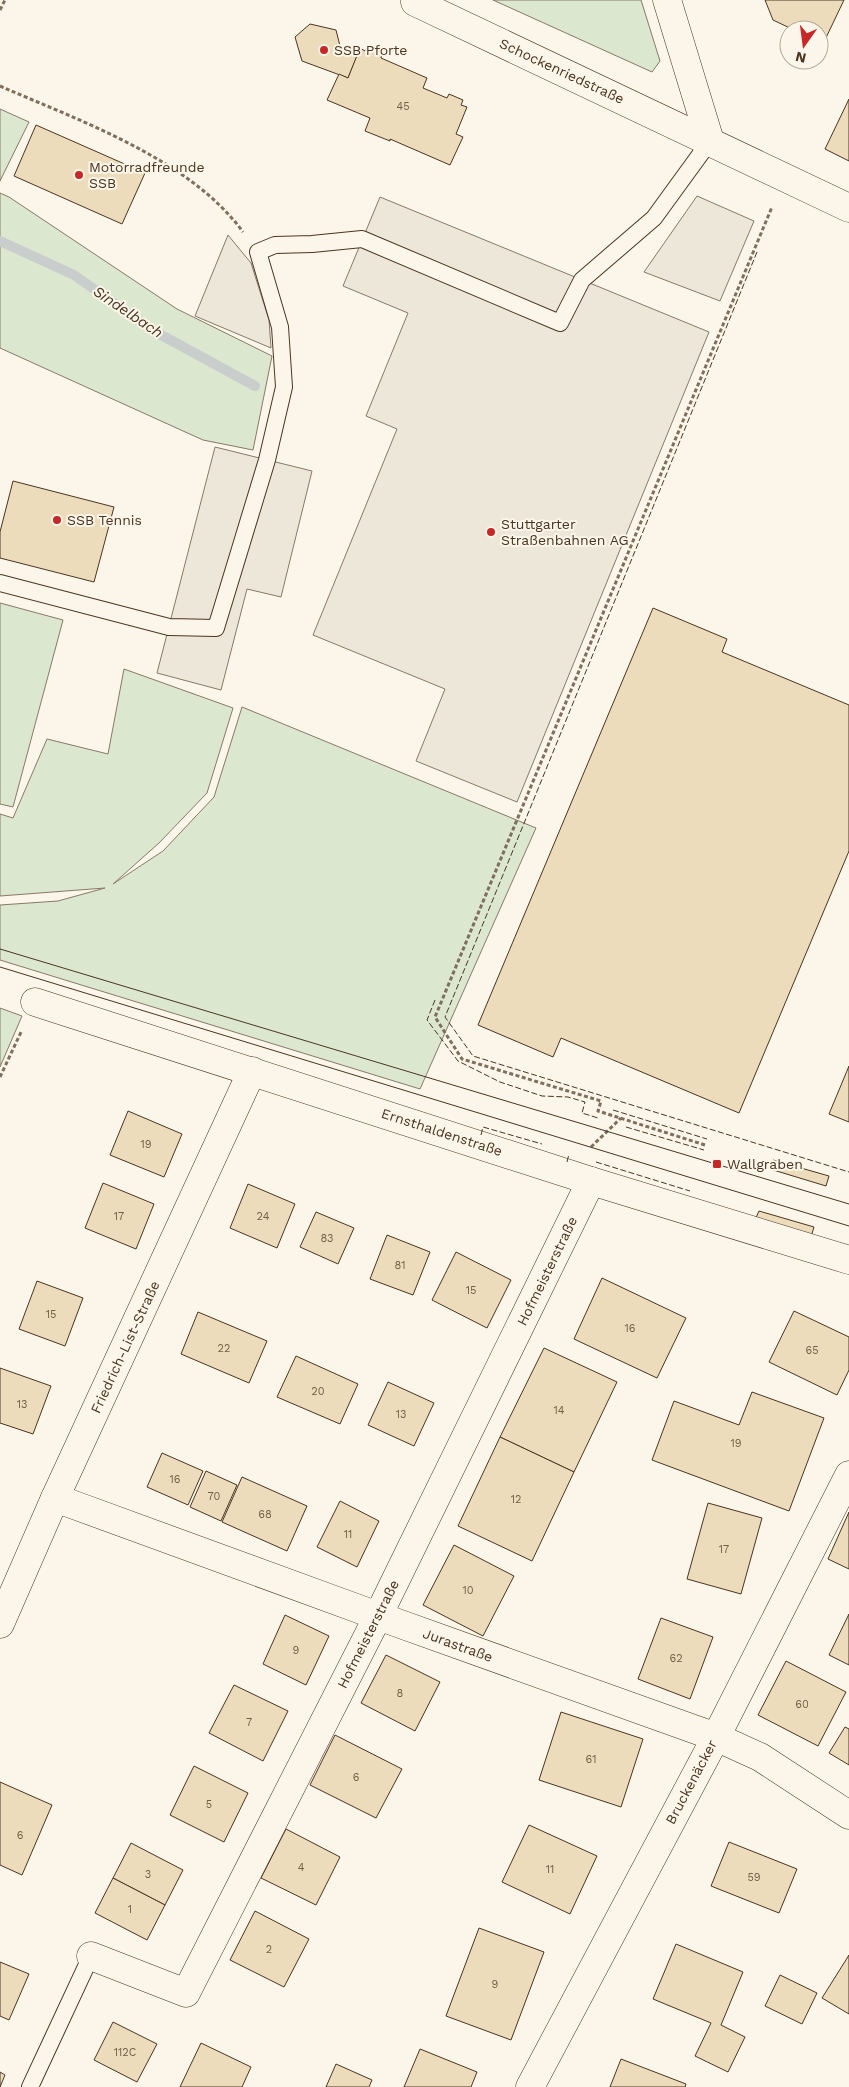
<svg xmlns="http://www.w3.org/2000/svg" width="849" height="2087" viewBox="0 0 849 2087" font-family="'Work Sans',sans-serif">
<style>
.green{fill:#dce7d0;stroke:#887966}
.parking{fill:#ede7d9;stroke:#887966}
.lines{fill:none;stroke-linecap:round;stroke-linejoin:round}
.stream{stroke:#c9cecd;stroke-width:10}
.building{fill:#ecdcbc;stroke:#4a3520}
.lane-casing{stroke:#4a3520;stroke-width:18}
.street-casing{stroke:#4a3520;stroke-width:29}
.path{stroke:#7f6f5c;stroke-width:3;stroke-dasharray:4 2.5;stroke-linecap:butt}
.lane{stroke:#fbf6e9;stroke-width:16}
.street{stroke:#fbf6e9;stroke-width:28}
.tram{stroke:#4a3520;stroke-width:1}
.fence{stroke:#4a3520;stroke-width:1;stroke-dasharray:6 2.5;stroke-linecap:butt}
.poi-dot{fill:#c62828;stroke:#fbf6e9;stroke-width:2}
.labels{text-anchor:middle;stroke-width:4;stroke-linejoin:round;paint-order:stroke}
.number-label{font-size:11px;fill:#725f47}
.poi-label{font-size:14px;fill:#4a3520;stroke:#fbf6e9;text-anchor:start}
.street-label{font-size:14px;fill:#4a3520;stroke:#fbf6e9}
.water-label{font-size:15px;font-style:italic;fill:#4a3520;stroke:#fbf6e9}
</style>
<rect width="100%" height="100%" fill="#fbf6e9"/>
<g class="green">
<path d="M493 0H641L660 61 652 72Z"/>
<path d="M0 109 29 122 0 181Z"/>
<path d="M0 193 9 197 177 309 272 356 253 450 203 440 0 348Z"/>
<path d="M0 603 63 620 13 807 0 804Z"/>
<path d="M124 669 233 708 207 793 159 843 113 884 163 851 214 797 242 707 536 828 420 1089 0 960V905L58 901 105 888 0 896V814L13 818 47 739 108 754Z"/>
<path d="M0 1008 22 1016 0 1067Z"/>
</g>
<g class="parking">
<path d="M697 196 754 221 720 301 644 272Z"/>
<path d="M380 197 709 332 517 802 416 761 445 689 313 635 397 429 366 416 408 313 343 286Z"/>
<path d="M228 235 251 263 269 320 271 348 195 316Z"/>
<path d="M215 447 312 471 281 597 247 589 221 690 157 673Z"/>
</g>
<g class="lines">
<path class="stream" d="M0 241 74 275 152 330 255 386"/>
</g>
<g class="building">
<path d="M765 0H844L823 44 819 42V30H794L773 20Z"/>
<path d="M310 24 336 30 340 46 358 54 348 78 302 61 295 37Z"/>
<path d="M367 47 382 54 381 58 427 78 423 88 447 98 449 94 463 100 461 105 467 107 456 134 463 137 450 165 390 139V141L365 131 370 118 327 100 339 74 348 78 360 48 365 51Z"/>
<path d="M849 99V161L825 149Z"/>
<path d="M36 125 145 173 122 224 14 176Z"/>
<path d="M13 481 114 507 94 582 0 558V532Z"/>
<path d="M653 608 727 639 722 652 849 705V851L739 1113 561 1038 553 1057 478 1025Z"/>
<path d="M849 1066V1122L829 1114Z"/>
<path d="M128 1111 182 1134 164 1177 110 1155Z"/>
<path d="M773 1160 829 1176 826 1186 770 1169Z"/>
<path d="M103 1183 154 1204 136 1249 85 1228Z"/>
<path d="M248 1184 295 1204 277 1248 230 1228Z"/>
<path d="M759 1211 814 1227 811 1237 755 1220Z"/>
<path d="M316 1212 354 1228 338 1264 300 1247Z"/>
<path d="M387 1235 430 1252 413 1295 370 1279Z"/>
<path d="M456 1252 511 1280 487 1328 432 1300Z"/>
<path d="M602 1278 686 1318 657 1378 574 1339Z"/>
<path d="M37 1281 83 1298 65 1346 19 1329Z"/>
<path d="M794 1311 849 1337V1370L837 1395 769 1362Z"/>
<path d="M198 1312 267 1341 249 1383 181 1354Z"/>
<path d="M544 1348 617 1382 574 1472 500 1437Z"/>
<path d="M296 1356 358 1384 340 1424 277 1397Z"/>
<path d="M0 1368 51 1386 33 1434 0 1423Z"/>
<path d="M388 1382 434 1403 414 1446 368 1425Z"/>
<path d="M752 1392 824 1418 789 1511 652 1460 674 1401 739 1425Z"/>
<path d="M500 1437 574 1472 532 1561 458 1526Z"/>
<path d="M162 1453 203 1471 188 1505 147 1487Z"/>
<path d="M206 1471 237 1485 221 1521 190 1507Z"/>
<path d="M242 1477 307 1506 287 1551 222 1522Z"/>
<path d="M340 1501 379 1521 357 1567 317 1547Z"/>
<path d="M708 1503 762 1518 741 1594 687 1579Z"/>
<path d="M849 1512V1569L828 1559Z"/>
<path d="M454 1545 514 1576 483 1636 423 1605Z"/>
<path d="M849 1614V1665L829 1655Z"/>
<path d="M285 1615 329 1636 306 1685 263 1664Z"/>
<path d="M661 1618 713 1637 690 1699 638 1679Z"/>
<path d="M386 1655 440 1682 415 1731 361 1703Z"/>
<path d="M786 1661 846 1692 818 1746 758 1715Z"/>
<path d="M234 1685 288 1711 263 1761 209 1733Z"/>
<path d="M561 1712 643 1739 621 1807 539 1780Z"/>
<path d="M845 1727 849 1729V1765L829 1753Z"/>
<path d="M335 1735 402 1769 376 1818 310 1785Z"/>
<path d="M194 1766 248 1793 224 1842 170 1815Z"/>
<path d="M0 1782 52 1805 22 1875 0 1865Z"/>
<path d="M529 1825 597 1856 570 1914 502 1882Z"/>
<path d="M286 1829 340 1857 316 1905 261 1878Z"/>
<path d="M729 1842 797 1869 779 1913 711 1886Z"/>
<path d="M131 1843 183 1870 165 1905 113 1878Z"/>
<path d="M113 1878 165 1905 147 1940 95 1913Z"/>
<path d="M255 1911 309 1939 284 1987 230 1960Z"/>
<path d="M479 1928 544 1952 511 2040 446 2016Z"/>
<path d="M676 1944 743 1972 721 2025 745 2037 728 2072 695 2056 711 2023 653 1999Z"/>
<path d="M849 1955V2014L822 1998Z"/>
<path d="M0 1962 29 1974 9 2020 0 2016Z"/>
<path d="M780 1975 817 1993 802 2024 765 2006Z"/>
<path d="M113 2022 157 2044 137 2082 94 2060Z"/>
<path d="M201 2043 251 2067 242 2087H180Z"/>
<path d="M420 2049 477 2072 471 2087H404Z"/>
<path d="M621 2059 686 2084 685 2087H610Z"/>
<path d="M336 2064 372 2080 369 2087H326Z"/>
<path d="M0 2072 5 2075 0 2087Z"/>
</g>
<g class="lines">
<defs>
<g id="lane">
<path d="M0 583 169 627 216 628 267 460 284 387 280 327 258 252 275 245 312 244 362 239 560 323 582 280 654 218 710 141"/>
<path d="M30 2087 91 1956"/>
</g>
<g id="street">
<path d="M416 0 415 2 849 208"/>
<path d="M667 0 710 141"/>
<path d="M35 1002 591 1181 849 1260"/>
<path d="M55 1498 378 1616 716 1737 760 1757 849 1815"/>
<path d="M0 1624 55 1498 252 1071"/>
<path d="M91 1956 186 1993 378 1616 591 1181"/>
<path d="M530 2087 716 1737 849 1475"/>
</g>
</defs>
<use href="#lane" class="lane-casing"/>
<use href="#street" class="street-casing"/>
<g class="path">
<path d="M0 10 5 0"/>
<path d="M0 86C80 121 190 159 243 232"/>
<path d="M0 1077 22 1030"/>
<path d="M705 1145 598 1111 601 1101 462 1059 435 1017 772 207"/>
<path d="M591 1147 621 1118"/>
</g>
<use href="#lane" class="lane"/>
<use href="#street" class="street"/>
<g class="tram">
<path d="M0 949 849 1204"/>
<path d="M0 967 849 1226"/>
</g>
<g class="fence">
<path d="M757 252 445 1017 473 1056 849 1172"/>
<path d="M435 1000 427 1020 458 1061 500 1082 542 1096 568 1097 585 1102 582 1113 598 1118"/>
<path d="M613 1110 707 1139"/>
<path d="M626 1127 704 1150"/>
<path d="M481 1135 483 1127 542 1144"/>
<path d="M567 1162 569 1154"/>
<path d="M596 1162 690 1191"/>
</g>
</g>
<g class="poi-dot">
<circle cx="324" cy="50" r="5"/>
<circle cx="79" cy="175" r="5"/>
<circle cx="57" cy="520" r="5"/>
<circle cx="491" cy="532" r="5"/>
<rect x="712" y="1159" width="10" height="10" rx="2.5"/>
</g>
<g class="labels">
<g class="number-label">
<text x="403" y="110">45</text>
<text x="146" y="1148">19</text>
<text x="119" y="1220">17</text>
<text x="263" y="1220">24</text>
<text x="327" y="1242">83</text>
<text x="400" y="1269">81</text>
<text x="471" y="1294">15</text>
<text x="51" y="1318">15</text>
<text x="630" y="1332">16</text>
<text x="224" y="1352">22</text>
<text x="812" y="1354">65</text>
<text x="318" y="1395">20</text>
<text x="22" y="1408">13</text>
<text x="559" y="1414">14</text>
<text x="401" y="1418">13</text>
<text x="736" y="1447">19</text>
<text x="175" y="1483">16</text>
<text x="214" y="1500">70</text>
<text x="516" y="1503">12</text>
<text x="265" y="1518">68</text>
<text x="348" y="1538">11</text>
<text x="724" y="1553">17</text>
<text x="468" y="1594">10</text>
<text x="296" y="1654">9</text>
<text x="676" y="1662">62</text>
<text x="400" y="1697">8</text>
<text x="802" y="1708">60</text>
<text x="249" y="1726">7</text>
<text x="591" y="1763">61</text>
<text x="356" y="1781">6</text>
<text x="209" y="1808">5</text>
<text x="20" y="1839">6</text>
<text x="301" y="1871">4</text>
<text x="550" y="1873">11</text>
<text x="148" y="1878">3</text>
<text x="754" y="1881">59</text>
<text x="130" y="1913">1</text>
<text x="269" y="1953">2</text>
<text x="495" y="1988">9</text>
<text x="125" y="2056">112C</text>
</g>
<g class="poi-label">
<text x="334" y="55">SSB Pforte</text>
<text x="89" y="172">Motorradfreunde<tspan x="89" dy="16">SSB</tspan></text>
<text x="67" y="525">SSB Tennis</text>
<text x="501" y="529">Stuttgarter<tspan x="501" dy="16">Straßenbahnen AG</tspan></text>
<text x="727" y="1169">Wallgraben</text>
</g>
<g class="street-label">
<text transform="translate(562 71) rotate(25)" y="5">Schockenriedstraße</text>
<text transform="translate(442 1132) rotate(18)" y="5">Ernsthaldenstraße</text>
<text transform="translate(547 1271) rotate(-64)" y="5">Hofmeisterstraße</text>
<text transform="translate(125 1347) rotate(-65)" y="5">Friedrich-List-Straße</text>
<text transform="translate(368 1634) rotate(-63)" y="5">Hofmeisterstraße</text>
<text transform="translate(458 1645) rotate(20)" y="5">Jurastraße</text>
<text transform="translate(691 1782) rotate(-62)" y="5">Bruckenäcker</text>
</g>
<g class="water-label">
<text transform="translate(128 312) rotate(34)" y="5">Sindelbach</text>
</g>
</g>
<g transform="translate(804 45) rotate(194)"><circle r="24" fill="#fbf6e9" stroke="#b4a999"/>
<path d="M0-4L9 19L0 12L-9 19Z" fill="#c62828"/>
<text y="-8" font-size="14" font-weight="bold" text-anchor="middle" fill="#4a3520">N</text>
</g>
</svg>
